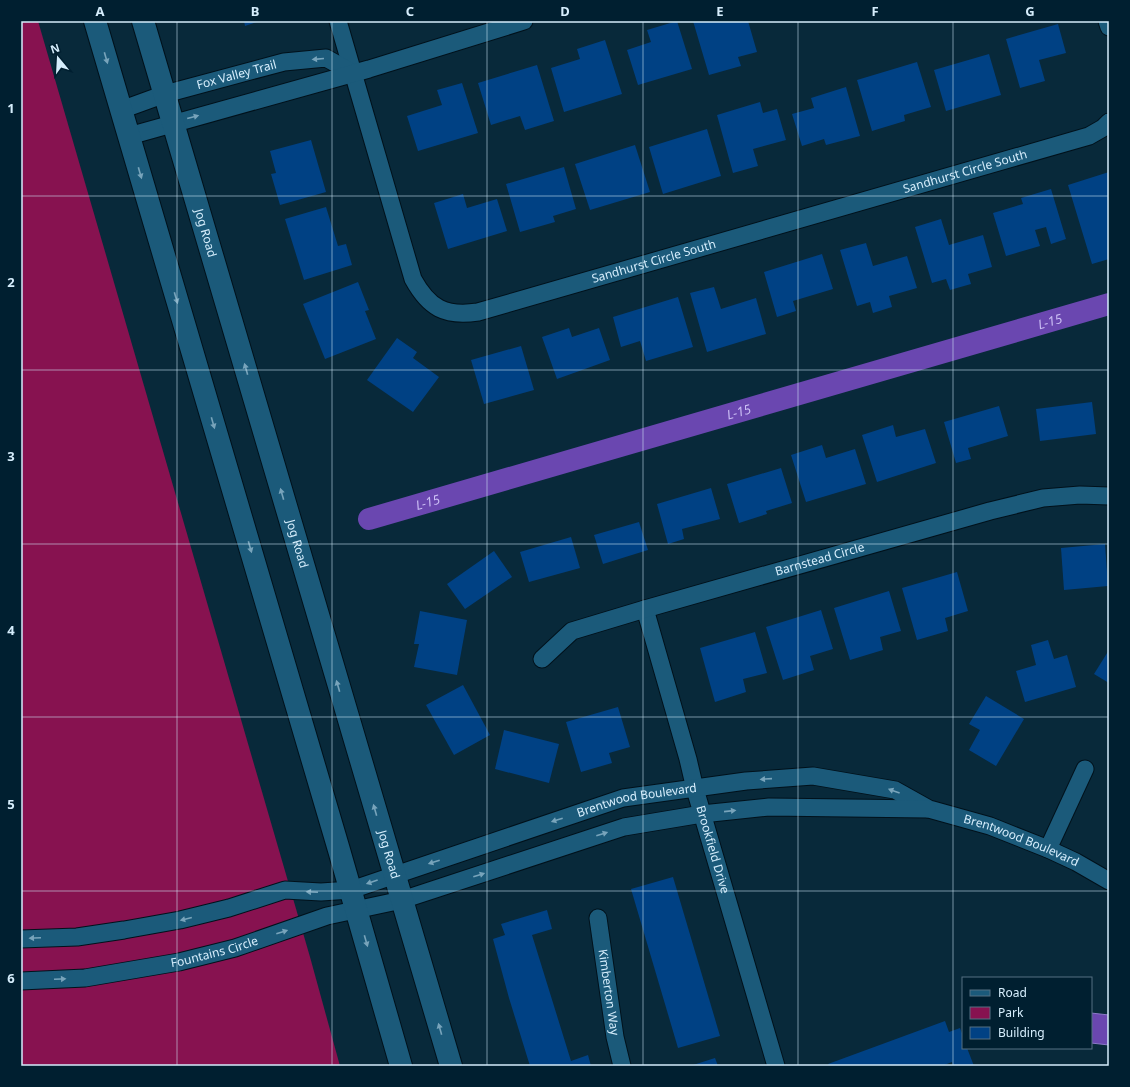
<svg xmlns="http://www.w3.org/2000/svg" width="1130" height="1087" viewBox="0 0 1130 1087" font-family="'Noto Sans',sans-serif">
<style>
.green{fill:#871250}
.water{fill:#6a47b0;stroke:#8a79c7}
.lines{fill:none;stroke-linecap:round;stroke-linejoin:round}
.canal{stroke:#6a47b0;stroke-width:22}
.building{fill:#004184}
.street-casing{stroke:#01111b;stroke-width:19}
.secondary-casing{stroke:#01111b;stroke-width:24}
.street{stroke:#1b5a7a;stroke-width:17}
.secondary{stroke:#1b5a7a;stroke-width:22}
.oneway{fill:#78a4bb}
.grid{fill:none;stroke:#d5edfc;stroke-width:1;stroke-opacity:0.55}
.labels{text-anchor:middle;stroke-width:4;stroke-linejoin:round;paint-order:stroke}
.street-label{font-size:12px;fill:#d5edfc;stroke:#001f30}
.water-label{font-size:13px;font-style:italic;fill:#cbbef4;stroke:#001f30}
.neatline{fill:none;stroke:#d5edfc;stroke-width:1.5}
.grid-label{font-size:13px;text-anchor:middle;font-weight:bold;fill:#d5edfc}
</style>
<rect width="100%" height="100%" fill="#08293a"/>
<path class="green" d="M21 21H38L310 957 340 1066H21Z"/>
<path class="water" d="M1091 1013 1109 1015V1045L1091 1043Z"/>
<g class="lines">
<path class="canal" id="s1" d="M369 519 1109 304"/>
</g>
<g class="building">
<path d="M244 21H260L245 26Z"/>
<path d="M677 21 692 69 638 85 627 50 651 42 647 30Z"/>
<path d="M693 21H715L716 22 720 21H748L757 52 738 57 741 66 709 75Z"/>
<path d="M1058 24 1066 53 1039 60 1045 81 1020 88 1006 39Z"/>
<path d="M605 40 622 94 564 112 551 68 580 59 577 49Z"/>
<path d="M989 54 1001 95 946 111 934 70Z"/>
<path d="M917 62 931 107 904 115 905 121 872 131 857 80Z"/>
<path d="M537 65 554 121 525 130 520 116 491 125 478 83Z"/>
<path d="M462 83 478 133 418 151 407 116 442 105 437 90Z"/>
<path d="M846 87 860 136 826 145 824 139 802 146 792 114 814 108 811 98Z"/>
<path d="M760 102 763 113 777 109 786 140 753 149 758 166 733 173 717 115Z"/>
<path d="M707 129 721 176 663 194 649 147Z"/>
<path d="M311 140 326 192 280 205 271 174 276 173 270 151Z"/>
<path d="M635 145 650 192 590 210 575 164Z"/>
<path d="M564 167 576 209 553 216 555 222 520 232 506 184Z"/>
<path d="M1109 172V218H1108L1109 223V259L1092 264 1068 185Z"/>
<path d="M1051 189 1066 239 1051 244 1046 227 1035 230 1040 246 1006 256 993 213 1023 204 1021 198Z"/>
<path d="M463 194 467 208 497 199 507 231 448 249 434 203Z"/>
<path d="M326 207 338 246 346 244 352 265 304 280 285 219Z"/>
<path d="M941 219 949 245 983 235 992 267 968 274 971 284 950 290 946 279 932 283 915 227Z"/>
<path d="M866 243 873 266 907 256 917 288 889 296 892 307 873 313 870 302 857 306 840 250Z"/>
<path d="M822 254 833 289 793 301 796 311 777 317 764 272Z"/>
<path d="M358 282 369 310 365 311 376 339 325 359 303 304Z"/>
<path d="M714 287 721 309 756 298 766 334 707 352 690 293Z"/>
<path d="M678 297 693 347 646 361 640 341 621 347 613 317Z"/>
<path d="M569 328 572 337 599 328 610 360 557 379 542 337Z"/>
<path d="M397 338 417 352 413 358 439 377 413 412 367 380Z"/>
<path d="M521 346 534 390 484 404 471 360Z"/>
<path d="M1092 402 1096 434 1040 441 1036 409Z"/>
<path d="M999 406 1008 436 968 448 971 459 956 463 944 422Z"/>
<path d="M893 425 896 437 925 429 936 463 877 482 862 435Z"/>
<path d="M822 445 826 458 855 449 866 484 806 502 791 455Z"/>
<path d="M781 468 792 503 766 511 767 514 739 523 727 484Z"/>
<path d="M711 488 720 519 682 529 684 539 668 544 657 504Z"/>
<path d="M639 522 648 550 603 564 594 535Z"/>
<path d="M571 537 580 568 529 582 520 552Z"/>
<path d="M1105 544 1108 586 1064 590 1061 548Z"/>
<path d="M494 551 512 577 465 609 447 584Z"/>
<path d="M957 572 968 611 945 618 948 631 917 640 902 588Z"/>
<path d="M889 591 901 631 880 637 883 650 850 660 834 608Z"/>
<path d="M821 610 833 649 810 656 814 670 783 680 766 627Z"/>
<path d="M420 611 467 620 457 675 414 667 419 644H414Z"/>
<path d="M755 632 767 673 743 679 746 692 715 702 700 648Z"/>
<path d="M1048 640 1054 659 1067 655 1076 687 1025 702 1016 671 1036 665 1031 645Z"/>
<path d="M1109 650V683L1094 674Z"/>
<path d="M463 685 490 735 454 755 426 705Z"/>
<path d="M986 696 1024 719 996 766 969 750 980 730 969 724Z"/>
<path d="M618 707 630 747 609 753 612 763 581 772 566 722Z"/>
<path d="M504 730 559 744 549 783 495 769Z"/>
<path d="M673 877 720 1036 678 1048 631 889Z"/>
<path d="M547 910 552 929 532 935 571 1061 588 1055 591 1066H530L509 998 493 939 505 935 501 924Z"/>
<path d="M945 1021 949 1032 960 1028 963 1036V1048H967L974 1066H953L952 1062 942 1066H829L828 1064Z"/>
<path d="M715 1058 718 1066H690Z"/>
</g>
<g class="lines">
<defs>
<g id="street">
<path id="s2" d="M338 21 413 279C429 308 445 317 478 312L1089 136 1103 128 1109 122"/>
<path d="M1107 21 1109 27"/>
<path id="s3" d="M121 110 165 94 284 62 326 58 353 73"/>
<path d="M129 136 369 69 524 21"/>
<path id="s4" d="M645 609 688 759 695 789 776 1066"/>
<path id="s5" d="M542 659 572 631 645 609 990 511 1043 498 1080 495 1109 496"/>
<path d="M1048 849 1085 769"/>
<path id="s6" d="M598 918 615 1037 622 1066"/>
<path id="s7" d="M21 939 77 937 124 930 180 920 229 908 285 890 321 892 351 890 623 798 746 781 813 776 895 790 929 809 990 826 1048 849 1076 862 1109 881"/>
<path id="s8" d="M21 981 85 978 179 962 235 948 327 916 402 900 624 827 702 814 769 807 927 809"/>
</g>
<g id="secondary">
<path d="M95 21 339 850 401 1066"/>
<path id="s9" d="M143 21 451 1066"/>
</g>
</defs>
<use href="#street" class="street-casing"/>
<use href="#secondary" class="secondary-casing"/>
<use href="#street" class="street"/>
<use href="#secondary" class="secondary"/>
</g>
<defs><path id="oneway-solid" d="M-6-.8H1V-3.2L6.5 0L1 3.2V.8H-6Z"/></defs>
<g class="oneway">
<use href="#oneway-solid" transform="translate(106 58) rotate(74)"/>
<use href="#oneway-solid" transform="translate(318 59) rotate(175)"/>
<use href="#oneway-solid" transform="translate(193 117) rotate(-15)"/>
<use href="#oneway-solid" transform="translate(140 173) rotate(74)"/>
<use href="#oneway-solid" transform="translate(176 298) rotate(74)"/>
<use href="#oneway-solid" transform="translate(246 369) rotate(-106)"/>
<use href="#oneway-solid" transform="translate(213 423) rotate(74)"/>
<use href="#oneway-solid" transform="translate(282 494) rotate(-106)"/>
<use href="#oneway-solid" transform="translate(250 547) rotate(74)"/>
<use href="#oneway-solid" transform="translate(338 686) rotate(-106)"/>
<use href="#oneway-solid" transform="translate(766 779) rotate(176)"/>
<use href="#oneway-solid" transform="translate(894 791) rotate(-160)"/>
<use href="#oneway-solid" transform="translate(375 810) rotate(-106)"/>
<use href="#oneway-solid" transform="translate(730 811) rotate(-6)"/>
<use href="#oneway-solid" transform="translate(557 820) rotate(162)"/>
<use href="#oneway-solid" transform="translate(602 834) rotate(-18)"/>
<use href="#oneway-solid" transform="translate(434 862) rotate(162)"/>
<use href="#oneway-solid" transform="translate(479 875) rotate(-18)"/>
<use href="#oneway-solid" transform="translate(372 882) rotate(161)"/>
<use href="#oneway-solid" transform="translate(312 892) rotate(-177)"/>
<use href="#oneway-solid" transform="translate(186 919) rotate(166)"/>
<use href="#oneway-solid" transform="translate(282 932) rotate(-18)"/>
<use href="#oneway-solid" transform="translate(35 938) rotate(178)"/>
<use href="#oneway-solid" transform="translate(366 941) rotate(74)"/>
<use href="#oneway-solid" transform="translate(60 979) rotate(-3)"/>
<use href="#oneway-solid" transform="translate(440 1029) rotate(-106)"/>
</g>
<path class="grid" d="M177 21V1066M332 21V1066M487 21V1066M643 21V1066M798 21V1066M953 21V1066M21 196H1109M21 370H1109M21 544H1109M21 717H1109M21 891H1109"/>
<g class="labels">
<g class="street-label">
<text dy="4" stroke="none"><textPath href="#s3" startOffset="121">Fox Valley Trail</textPath></text>
<text dy="4" stroke="none"><textPath href="#s2" startOffset="855">Sandhurst Circle South</textPath></text>
<text dy="4" stroke="none"><textPath href="#s9" startOffset="221">Jog Road</textPath></text>
<text dy="4" stroke="none"><textPath href="#s2" startOffset="531">Sandhurst Circle South</textPath></text>
<text dy="4" stroke="none"><textPath href="#s9" startOffset="545">Jog Road</textPath></text>
<text dy="4" stroke="none"><textPath href="#s5" startOffset="299">Barnstead Circle</textPath></text>
<text dy="4" stroke="none"><textPath href="#s7" startOffset="636">Brentwood Boulevard</textPath></text>
<text dy="4" stroke="none"><textPath href="#s7" startOffset="1034">Brentwood Boulevard</textPath></text>
<text dy="4" stroke="none"><textPath href="#s4" startOffset="250">Brookfield Drive</textPath></text>
<text dy="4" stroke="none"><textPath href="#s9" startOffset="869">Jog Road</textPath></text>
<text dy="4" stroke="none"><textPath href="#s8" startOffset="196">Fountains Circle</textPath></text>
<text dy="4" stroke="none"><textPath href="#s6" startOffset="75">Kimberton Way</textPath></text>
</g>
<g class="water-label">
<text dy="5" stroke="none"><textPath href="#s1" startOffset="709">L-15</textPath></text>
<text dy="5" stroke="none"><textPath href="#s1" startOffset="385">L-15</textPath></text>
<text dy="5" stroke="none"><textPath href="#s1" startOffset="61">L-15</textPath></text>
</g>
</g>
<rect width="1130" height="1087" fill="none" stroke="#001f30" stroke-width="44"/>
<rect x="962" y="977" width="130" height="72" fill="#001f30" stroke="#557182"/>
<rect x="970" y="990" width="20" height="6" fill="#1b5a7a" stroke="#557182"/>
<text x="998" y="997" font-size="12" fill="#d5edfc">Road</text>
<rect x="970" y="1007" width="20" height="12" fill="#871250" stroke="#557182"/>
<text x="998" y="1017" font-size="12" fill="#d5edfc">Park</text>
<rect x="970" y="1027" width="20" height="12" fill="#004184" stroke="#557182"/>
<text x="998" y="1037" font-size="12" fill="#d5edfc">Building</text>
<g transform="translate(58 58) rotate(342)" stroke="#001f30" stroke-width="3" paint-order="stroke">
<path d="M0-3L7 15L0 10L-7 15Z" fill="#d5edfc"/>
<text y="-6" font-size="11" font-weight="bold" text-anchor="middle" fill="#d5edfc">N</text>
</g>
<rect x="22" y="22" width="1086" height="1043" class="neatline"/>
<g class="grid-label">
<text x="100" y="16">A</text>
<text x="255" y="16">B</text>
<text x="410" y="16">C</text>
<text x="565" y="16">D</text>
<text x="720" y="16">E</text>
<text x="875" y="16">F</text>
<text x="1030" y="16">G</text>
<text x="11" y="113">1</text>
<text x="11" y="287">2</text>
<text x="11" y="461">3</text>
<text x="11" y="635">4</text>
<text x="11" y="809">5</text>
<text x="11" y="983">6</text>
</g>
</svg>
